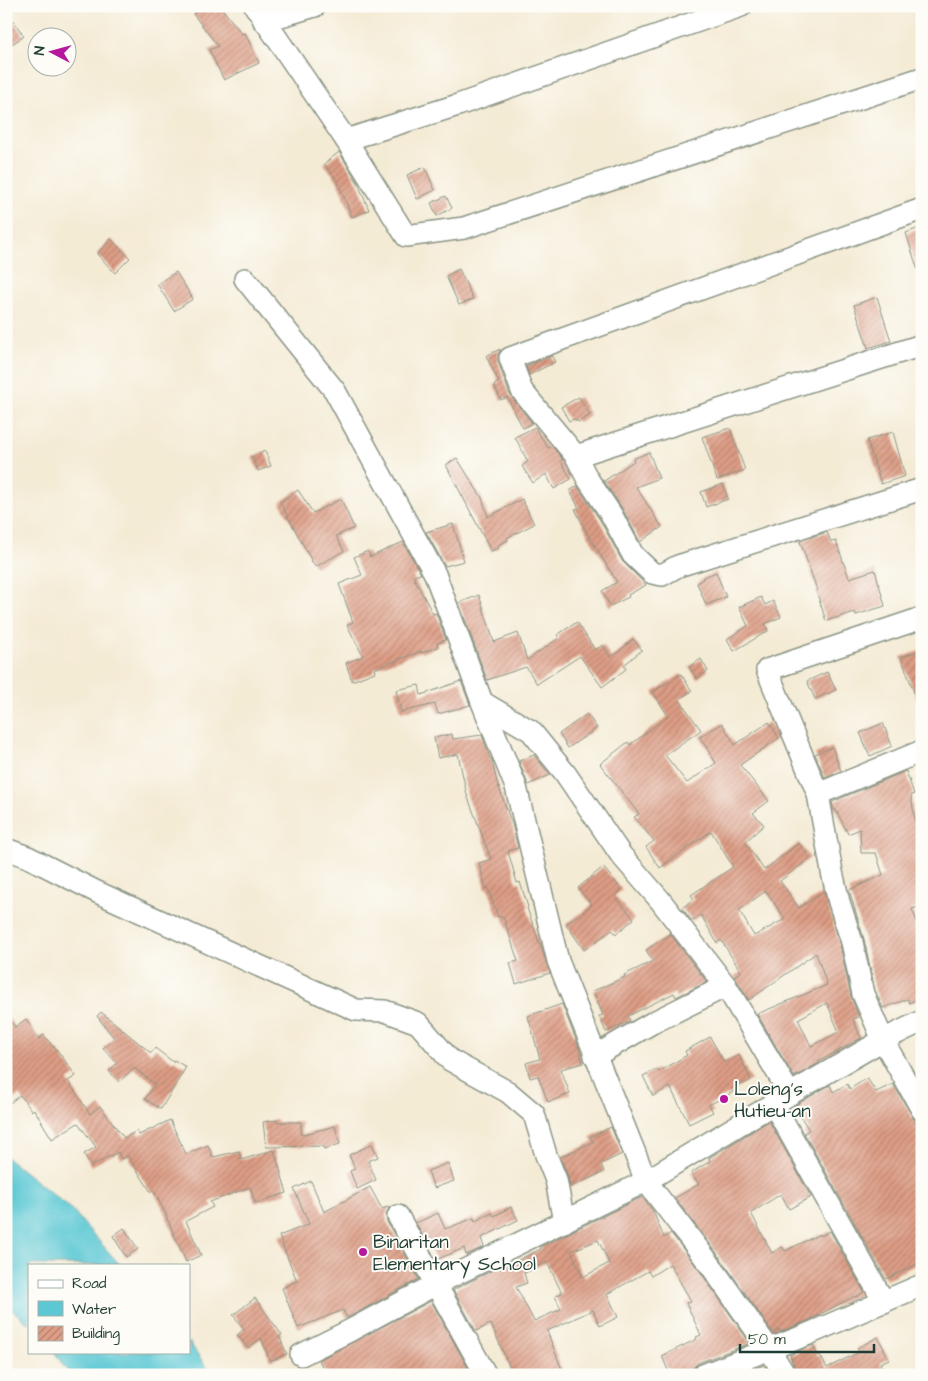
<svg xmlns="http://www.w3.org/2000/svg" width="928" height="1381" viewBox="0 0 928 1381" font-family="'Architects Daughter',sans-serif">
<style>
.water{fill:#5cc8d4;stroke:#3e8284}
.building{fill:url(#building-hatch);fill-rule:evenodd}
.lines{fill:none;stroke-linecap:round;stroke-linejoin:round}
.minor-casing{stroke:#8a9484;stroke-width:24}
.minor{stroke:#fff;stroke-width:21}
.poi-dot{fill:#b5179e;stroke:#fdfcf7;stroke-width:2}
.labels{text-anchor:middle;stroke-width:4;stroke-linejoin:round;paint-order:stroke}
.poi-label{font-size:19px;fill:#1f3d34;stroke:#fdfcf7;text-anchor:start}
</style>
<defs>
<pattern id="building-hatch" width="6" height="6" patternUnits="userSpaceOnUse" patternTransform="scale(1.25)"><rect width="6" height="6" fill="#de9d85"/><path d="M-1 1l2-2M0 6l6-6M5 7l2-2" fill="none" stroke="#b3816e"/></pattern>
</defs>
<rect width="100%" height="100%" fill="#fdfcf7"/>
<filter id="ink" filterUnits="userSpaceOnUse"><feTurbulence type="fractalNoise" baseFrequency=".02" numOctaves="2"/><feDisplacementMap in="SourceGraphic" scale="10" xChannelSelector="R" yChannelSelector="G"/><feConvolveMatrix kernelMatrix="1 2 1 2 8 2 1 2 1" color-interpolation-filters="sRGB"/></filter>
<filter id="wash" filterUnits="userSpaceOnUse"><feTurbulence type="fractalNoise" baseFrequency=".0096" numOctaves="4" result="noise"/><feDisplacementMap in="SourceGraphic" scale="20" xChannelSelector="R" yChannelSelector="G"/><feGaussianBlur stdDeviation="1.12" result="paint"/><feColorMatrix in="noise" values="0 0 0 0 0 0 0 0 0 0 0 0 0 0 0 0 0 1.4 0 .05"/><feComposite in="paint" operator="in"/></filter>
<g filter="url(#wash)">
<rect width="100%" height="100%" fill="#f4ebd5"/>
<g class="water">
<path d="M6 1157 71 1209 120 1265H29V1324L6 1305Z"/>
<path d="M189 1342 212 1375H70L54 1352H189Z"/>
</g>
<g id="blocks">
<g class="building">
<path d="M202 6H220L242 34 245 33 259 63 224 80 209 50 218 46 193 14Z"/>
<path d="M6 11 24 36 6 48Z"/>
<path d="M339 152 358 183 369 210 352 217 337 180 324 164Z"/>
<path d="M425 167 435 190 417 199 407 175Z"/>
<path d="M446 196 452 208 437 216 431 203Z"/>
<path d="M922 227V273L919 274 906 233Z"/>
<path d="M111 239 130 258 115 273 97 254Z"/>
<path d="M459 269 473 299 459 305 446 276Z"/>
<path d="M176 272 193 299 174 311 157 284Z"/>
<path d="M877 297 891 341 868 348 854 305Z"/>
<path d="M500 349 498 356V362L510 395 532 423 523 428 507 397 501 400 494 385 499 382 486 356Z"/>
<path d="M552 356 555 362 529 375 526 366Z"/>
<path d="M579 397 590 415 579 422 574 419 569 421 561 407Z"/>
<path d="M535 427 548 448 552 446 563 460 561 461 571 479 554 489 546 474 533 483 522 466 528 462 515 437Z"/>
<path d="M730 428 745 470 717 480 702 437Z"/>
<path d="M893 432 905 476 881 484 867 440Z"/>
<path d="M265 451 271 466 258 471 252 457Z"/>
<path d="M649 452 659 478 636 487 662 527 640 542 622 508 604 481 634 461 633 459Z"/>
<path d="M457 458 482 498 488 517 522 499 534 524 507 538 508 540 498 545 499 548 491 551 446 465Z"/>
<path d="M723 484 728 499 706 507 701 492Z"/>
<path d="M577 486 600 520 622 561 646 585 628 595 629 597 610 606 602 591 617 582 588 535 575 509 579 508 570 491Z"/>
<path d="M298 490 313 513 341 499 354 528 336 536 344 551 315 567 280 502Z"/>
<path d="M453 524 464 561 445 566 426 532Z"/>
<path d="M827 532 831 542 836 541 849 578 875 570 885 606 856 615 855 612 826 621 816 590H817L800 541Z"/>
<path d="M403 542 421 574 413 576 433 614 436 613 446 640 437 643 438 647 421 653V651L374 669 375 672 352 681 346 663 363 656 347 625 353 622 339 584 362 575 354 557 368 551 370 557Z"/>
<path d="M716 572 726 597 706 605 697 583 703 579 702 578Z"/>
<path d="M479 595 494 642 518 633 527 660 559 638 557 635 577 622 595 650 603 645 611 658 633 639 642 650 624 665 626 669 602 687 580 656 537 684 526 667 487 680 459 603Z"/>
<path d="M761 597 765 605 773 601 781 617 765 624 768 631 734 651 727 639 748 626 739 607Z"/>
<path d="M922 650V708H920L901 657Z"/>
<path d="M701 659 708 671 697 679 689 667Z"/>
<path d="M827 672 836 690 815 699 807 681Z"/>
<path d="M681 674 692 691 679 699 701 730 665 755 687 783 716 763 700 737 722 723 735 745 769 722 779 738 740 765 769 801 753 813 764 825 745 842 764 870 799 843 810 858 780 881 799 908 824 892 840 945 851 997 859 1017 853 1019 861 1038 818 1062 819 1063 794 1077 757 1014 827 985 816 953 749 1000 734 976 741 972 721 940 717 943 701 915 692 921 682 908 694 899 691 895 733 867 711 831 660 868 646 847 654 841 634 817 639 814 600 764 628 742 630 745 668 716 653 692ZM766 891 785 919 754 936 739 910ZM827 1003 839 1032 811 1046 798 1019Z"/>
<path d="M461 681 470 705 438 714 435 704 401 712 396 690 419 685 421 695Z"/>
<path d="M587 714 597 728 568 748 559 734Z"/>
<path d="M883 723 892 746 870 756 860 733Z"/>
<path d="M452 734 453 739 482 735 490 758H491L492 761 497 782 512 824 518 848 508 851 517 883 520 882 528 907 527 908 550 973 516 984 510 963 518 961 503 916 498 917 488 888 486 889 479 863 491 859 467 795 458 754 438 758 434 738Z"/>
<path d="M832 747 841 771 825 778 815 754Z"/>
<path d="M534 755 550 775 528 785 519 761Z"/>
<path d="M906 771 914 794 911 796 920 850H922V906L912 909 922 935V998L909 1003 908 999 883 1008 875 990 864 939 849 890 883 875 876 853H861L860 829 848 834 836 810H834L832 802Z"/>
<path d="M603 867 622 890 615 896 634 919 616 934 612 930 584 950 566 924 592 905 578 888Z"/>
<path d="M670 934 707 982 676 997 674 993 628 1016 630 1021 606 1032 599 1016 603 1015 593 991 625 977 624 975 653 961 646 950Z"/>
<path d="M562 1004 578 1045 583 1063 561 1069 570 1094 548 1102 538 1076 530 1078 526 1063 540 1059 528 1016Z"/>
<path d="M101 1012 151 1053 155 1048 173 1062 174 1060 186 1067 161 1109 145 1099 155 1084 134 1068 119 1082 109 1071 117 1063 103 1048 114 1038 97 1016Z"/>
<path d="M6 1015 15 1027 26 1019 39 1039 44 1035 53 1047 54 1046 76 1076 68 1081 90 1114 100 1106 124 1138 137 1131 139 1135 170 1120 186 1154 208 1145 213 1157 239 1151 241 1160 274 1150 287 1193 255 1203 250 1187 210 1202 213 1207 186 1221 201 1255 186 1262 166 1216H167L153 1190 151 1192 128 1156 121 1159 118 1152 91 1166 84 1154 96 1147 78 1123 52 1139 34 1109 32 1111 20 1095 6 1106Z"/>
<path d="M710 1037 724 1062 739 1055 751 1080 734 1089 735 1091 709 1105 713 1112 689 1124 670 1087 653 1096 643 1076 657 1069 659 1072 687 1055 685 1051Z"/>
<path d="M867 1078 876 1092 893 1084 914 1119 922 1136V1262L886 1279 804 1133 809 1130 794 1106 830 1085 833 1092 847 1084 850 1089Z"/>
<path d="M277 1120V1122H301V1135L335 1126 340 1144 324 1149 323 1146 266 1147 263 1122Z"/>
<path d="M769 1121 811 1197 789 1209 781 1194 751 1213 772 1253 782 1247 785 1251 820 1234 821 1236 830 1231 864 1292 856 1297 855 1296 809 1320 780 1332 779 1329 773 1333 719 1256 675 1198 699 1184 691 1173 710 1161 709 1158Z"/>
<path d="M611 1127 622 1154 601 1164 604 1172 570 1187 568 1176 560 1157 593 1142 590 1137Z"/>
<path d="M372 1144 378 1157 368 1161 376 1180 357 1189 350 1171 355 1169 349 1155Z"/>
<path d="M448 1163 454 1181 434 1188 428 1171Z"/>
<path d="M311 1181 324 1212 370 1187 382 1209 388 1207 389 1208 386 1215 387 1222 419 1279 347 1318 343 1310 298 1328 282 1288 297 1281 279 1236 309 1224 294 1189Z"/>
<path d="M642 1197 653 1211 664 1238 671 1233 699 1270 750 1343 698 1363 693 1368 691 1375H670L662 1356 697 1339 696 1337 701 1335 686 1303 691 1301 670 1264 651 1276 648 1271 607 1294 618 1317 600 1326 593 1310 547 1331 564 1375H513L491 1324 476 1331 453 1290 499 1267 500 1269 541 1249 540 1247ZM598 1240 609 1263 583 1277 571 1251ZM547 1262 562 1293 555 1296 561 1309 534 1321 516 1287 527 1283 524 1273Z"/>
<path d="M511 1207 518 1220 481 1238 484 1247 466 1255 464 1248 436 1260 416 1223 438 1213 445 1229 474 1218 475 1221 492 1213 494 1216Z"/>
<path d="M124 1228 138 1249 126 1257 113 1236Z"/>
<path d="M255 1298 282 1335 279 1336 287 1354 270 1361 261 1338 248 1348 237 1335 244 1329 233 1315Z"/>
<path d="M431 1301 472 1375H326L319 1360Z"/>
<path d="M878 1337 889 1359 880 1363 885 1375H797L790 1355 813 1345 818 1356 820 1355 827 1368 859 1352 857 1348Z"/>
<path d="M764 1365 770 1375H738Z"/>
</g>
</g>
</g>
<g filter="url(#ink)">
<use href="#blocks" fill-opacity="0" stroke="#8a9484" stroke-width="1"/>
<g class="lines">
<defs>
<g id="minor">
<path d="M255 6 346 140 406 236 464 228 922 78"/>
<path d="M264 21 315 6"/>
<path d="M346 140 458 105 741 6"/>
<path d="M922 209 510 358 522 391 576 456 587 478 611 514 633 555 652 573 662 575 678 566 922 489"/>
<path d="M245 279 335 391 435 574 482 702 516 787 558 961 646 1181 709 1263 769 1349 785 1375"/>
<path d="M576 456 922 345"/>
<path d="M922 618 767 670 818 794 832 872 839 902 852 942 863 994 883 1040 922 1110"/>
<path d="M482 702 531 731 565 773 621 855 660 900 726 986 790 1094"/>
<path d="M818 794 922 751"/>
<path d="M6 849 28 857 97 892 356 1010 385 1011 418 1023 450 1060 508 1092 534 1114 546 1155 556 1180 564 1222"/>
<path d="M595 1056 652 1023 726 986"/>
<path d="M773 1103 884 1302"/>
<path d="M398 1216 486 1375"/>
<path d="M301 1355 351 1330 436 1284 646 1181 790 1094 883 1040 922 1021"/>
<path d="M703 1375 806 1335 922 1285"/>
</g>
</defs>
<use href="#minor" class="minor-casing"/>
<use href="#minor" class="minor"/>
</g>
</g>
<g class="poi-dot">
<circle cx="724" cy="1099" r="5"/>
<circle cx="363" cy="1252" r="5"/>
</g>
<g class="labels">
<g class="poi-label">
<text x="734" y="1095">Loleng's<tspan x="734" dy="22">Hutieu-an</tspan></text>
<text x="373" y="1248">Binaritan<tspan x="373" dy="22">Elementary School</tspan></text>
</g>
</g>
<rect width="928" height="1381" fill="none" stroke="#fdfcf7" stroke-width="25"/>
<rect x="28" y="1264" width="162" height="90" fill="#fdfcf7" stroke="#a4b0a9"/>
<rect x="38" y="1280" width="25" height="8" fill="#ffffff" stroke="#a4b0a9"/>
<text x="72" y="1288" font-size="15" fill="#1f3d34">Road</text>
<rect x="38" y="1301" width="25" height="15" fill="#5cc8d4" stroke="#a4b0a9"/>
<text x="72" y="1314" font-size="15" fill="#1f3d34">Water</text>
<rect x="38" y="1326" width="25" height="15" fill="url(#building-hatch)" stroke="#a4b0a9"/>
<text x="72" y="1338" font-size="15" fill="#1f3d34">Building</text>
<g transform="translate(52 52) rotate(276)"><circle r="24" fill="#fdfcf7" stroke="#a4b0a9"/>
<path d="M0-4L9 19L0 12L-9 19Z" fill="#b5179e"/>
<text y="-8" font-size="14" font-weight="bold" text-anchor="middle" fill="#1f3d34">N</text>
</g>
<path d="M740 1344v8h134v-8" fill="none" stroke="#1f3d34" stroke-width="2.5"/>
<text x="748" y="1344" font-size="15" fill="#1f3d34" stroke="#fdfcf7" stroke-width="4" paint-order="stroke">50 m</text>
</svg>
